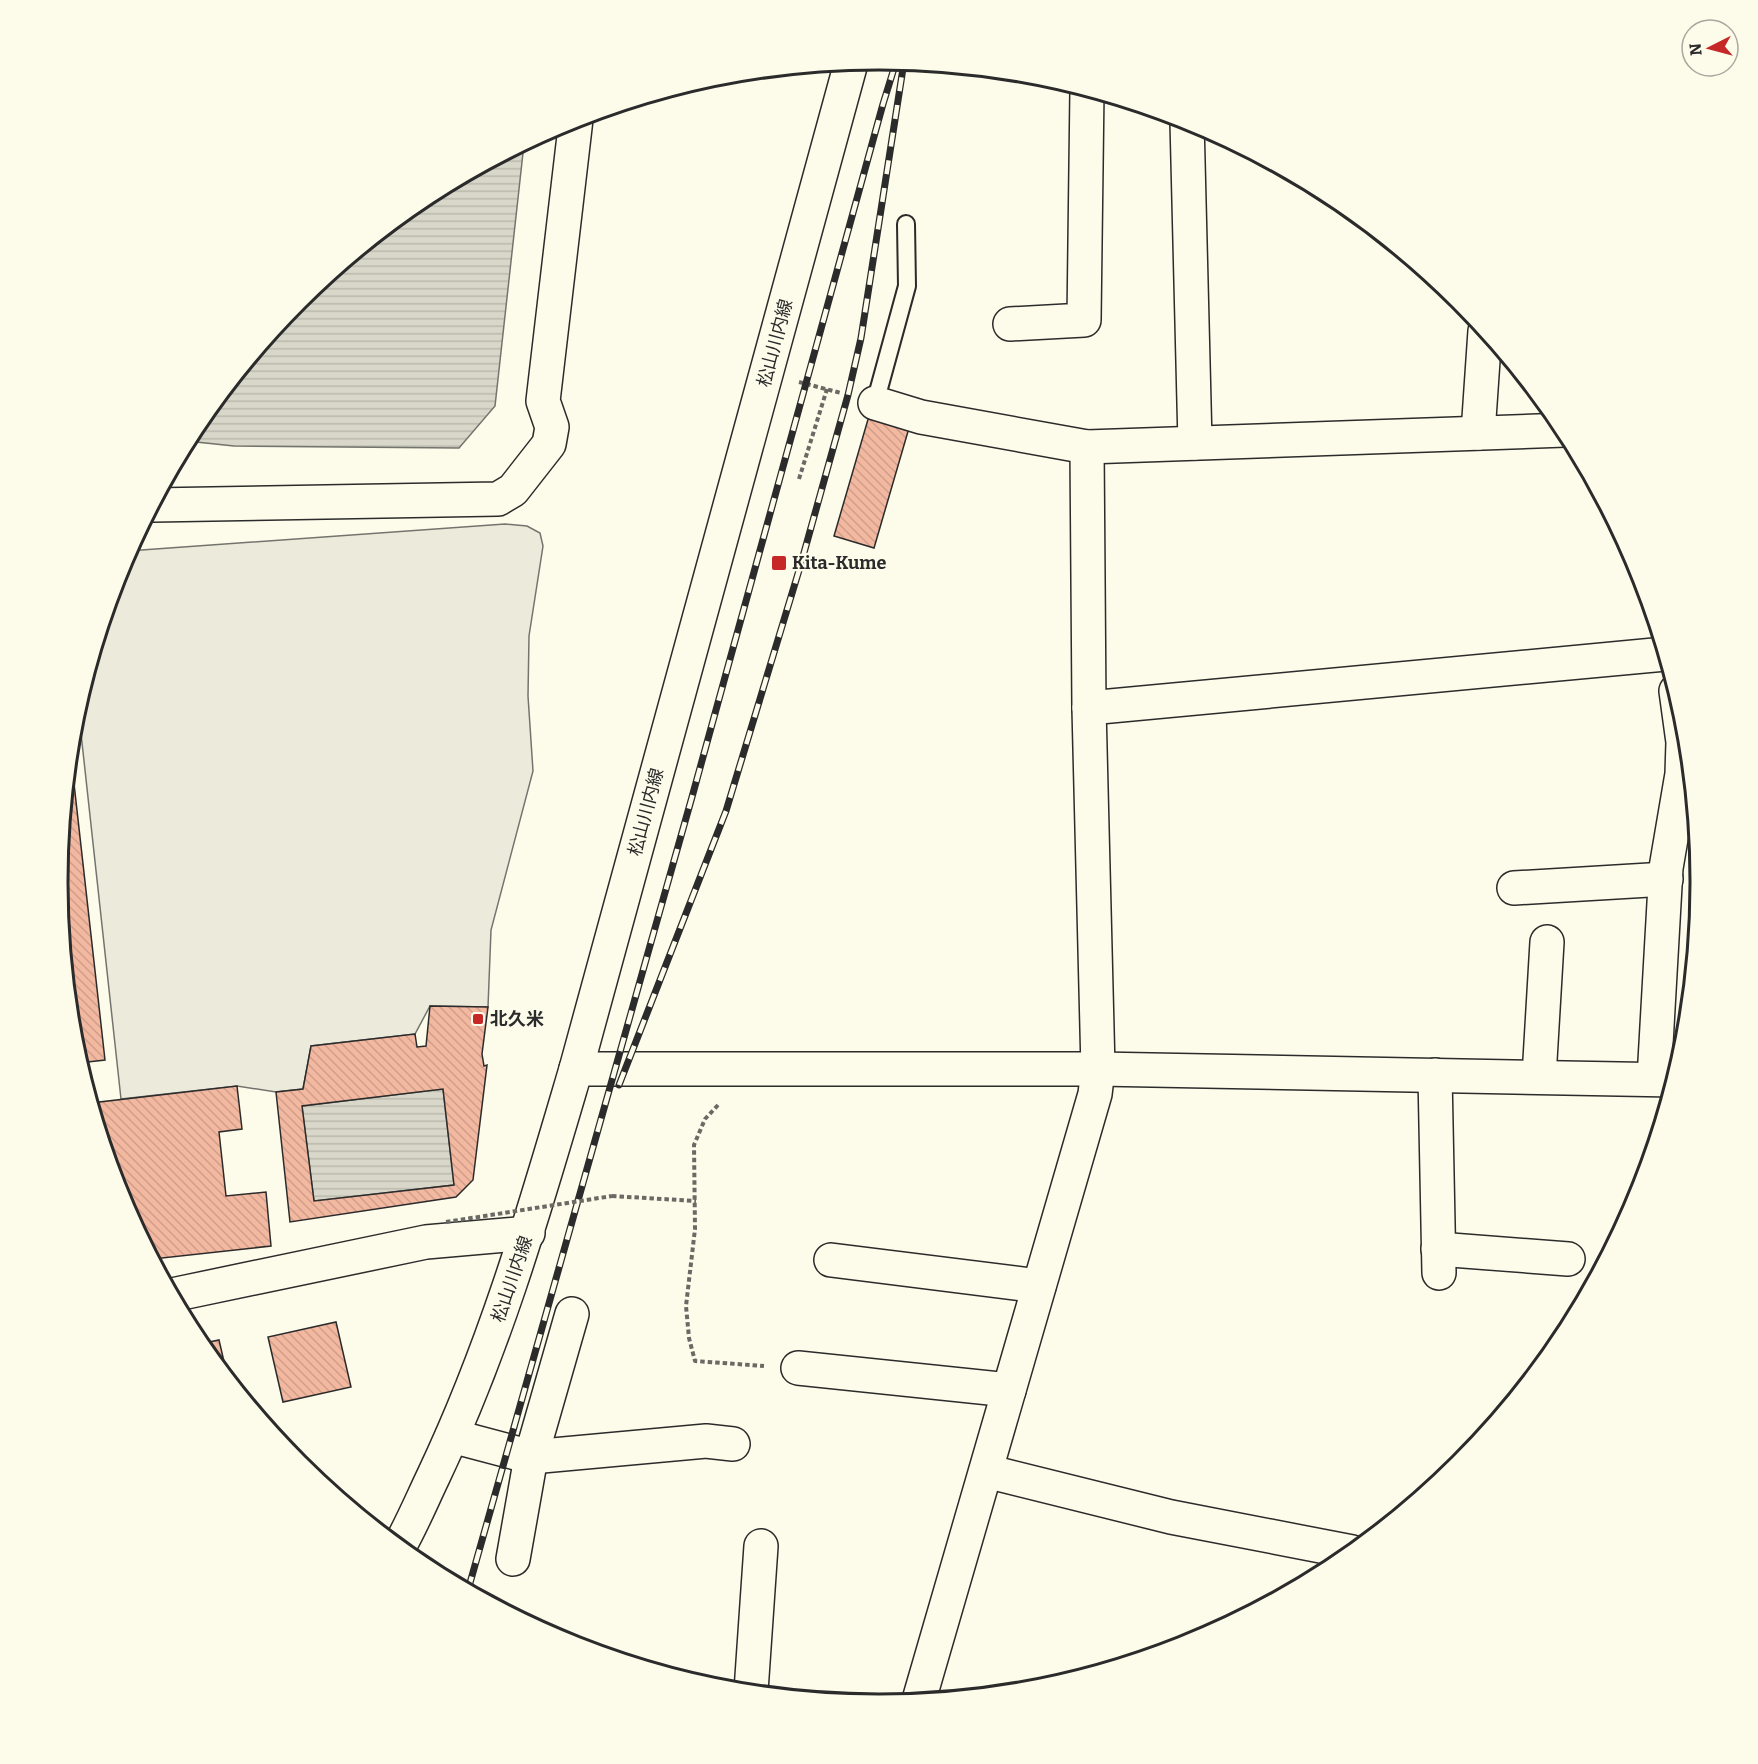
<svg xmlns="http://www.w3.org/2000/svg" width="1758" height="1764" viewBox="0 0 1758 1764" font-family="Bitter,'Noto Sans JP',serif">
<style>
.grass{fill:#ecebdb;stroke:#74746e;stroke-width:1.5}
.water{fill:url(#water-rules);stroke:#74746e;stroke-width:1.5}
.building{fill:url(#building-back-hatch);stroke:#2b2b2b;stroke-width:1.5;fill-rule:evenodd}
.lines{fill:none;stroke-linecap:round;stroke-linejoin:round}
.lane-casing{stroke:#2b2b2b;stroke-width:20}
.street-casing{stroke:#2b2b2b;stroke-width:36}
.secondary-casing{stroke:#2b2b2b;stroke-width:36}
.path{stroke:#6a6964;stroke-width:4;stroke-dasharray:4.5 3;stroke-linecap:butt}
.lane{stroke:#fdfbea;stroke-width:16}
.street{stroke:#fdfbea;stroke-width:33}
.secondary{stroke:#fdfbea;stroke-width:33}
.rail-casing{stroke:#2b2b2b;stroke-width:7}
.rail{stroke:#fdfbea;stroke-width:4.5;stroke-dasharray:14;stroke-linecap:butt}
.path-bridge{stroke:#6a6964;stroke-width:4;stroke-dasharray:4.5 3;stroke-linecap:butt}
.poi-dot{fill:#c62828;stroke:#fdfbea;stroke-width:2}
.labels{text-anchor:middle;stroke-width:4.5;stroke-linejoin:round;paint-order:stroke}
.street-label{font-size:18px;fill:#2b2b2b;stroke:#fdfbea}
.poi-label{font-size:18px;font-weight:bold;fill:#2b2b2b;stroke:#fdfbea;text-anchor:start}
.rim{fill:none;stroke:#2b2b2b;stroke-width:3}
</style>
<defs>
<pattern id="water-rules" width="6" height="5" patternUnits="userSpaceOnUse" patternTransform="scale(1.5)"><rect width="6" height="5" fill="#d8d7c9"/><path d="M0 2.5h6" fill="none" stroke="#bab9ad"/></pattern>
<pattern id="building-back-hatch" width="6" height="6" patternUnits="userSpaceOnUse" patternTransform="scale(1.5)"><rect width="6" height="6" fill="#f2b8a0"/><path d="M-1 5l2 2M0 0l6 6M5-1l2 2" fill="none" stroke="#d09e8a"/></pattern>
</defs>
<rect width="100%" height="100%" fill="#fdfbea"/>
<path class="grass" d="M505 524 527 526 540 533 543 546 529 636 528 696 533 771 491 930 488 1007 430 1006 415 1034 311 1046 303 1089 276 1092 237 1086 121 1099 78 706 120 567 128 551Z"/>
<g class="water">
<path d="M524 144 495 406 459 448 234 446 187 441 196 425 298 301 423 198Z"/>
<path d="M443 1089 454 1185 314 1201 302 1106Z"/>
</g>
<g class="building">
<path d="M869 416 909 428 874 548 834 536Z"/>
<path d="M70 748 105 1060 79 1063 73 1042 57 882Z"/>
<path d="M430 1006 488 1007 482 1054 484 1066 487 1065 473 1180 456 1197 290 1222 276 1092 303 1089 311 1046 415 1034 417 1047 426 1046ZM443 1089 454 1185 314 1201 302 1106Z"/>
<path d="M237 1086 242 1129 219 1132 226 1196 266 1192 271 1246 153 1259 119 1196 91 1103Z"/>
<path d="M336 1322 351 1387 283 1402 268 1337Z"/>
<path d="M219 1340 228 1379 200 1344Z"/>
</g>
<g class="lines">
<defs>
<path id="lane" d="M875 403 907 286 906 224"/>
<g id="street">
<path d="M1187 121 1195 443"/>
<path d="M1010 324 1084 320 1087 90"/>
<path d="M875 403 921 417 1087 447 1565 430"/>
<path d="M1478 433 1485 331"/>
<path d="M153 505 498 499 513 490 549 444 552 427 543 401 576 119"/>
<path d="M1089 708 1665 654"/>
<path d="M1514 888 1666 879"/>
<path d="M576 1069H1098L1674 1080"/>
<path d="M1435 1075 1439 1273"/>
<path d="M1539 1077 1547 942"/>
<path d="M1654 1079 1666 868 1682 774 1683 742 1676 691"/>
<path d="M1438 1249 1568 1259"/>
<path d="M831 1260 1039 1286"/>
<path d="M172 1295 426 1242 528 1233"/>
<path d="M798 1368 1009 1390"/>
<path d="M452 1436 531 1457 706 1441 733 1444"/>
<path d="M986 1471 1171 1517 1352 1552"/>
<path d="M513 1559 531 1457 572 1314"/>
<path d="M751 1691 761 1546"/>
<path d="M919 1700 1095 1094 1098 1069 1089 708 1087 447"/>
</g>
<path id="secondary" d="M399 1547C412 1524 422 1500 433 1477 496 1345 535 1208 576 1069L851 63"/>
</defs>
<use href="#lane" class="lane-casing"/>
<use href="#street" class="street-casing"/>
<use href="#secondary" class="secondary-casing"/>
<g class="path">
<path d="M799 382 841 393"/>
<path d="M799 479 827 389"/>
<path d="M718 1105 705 1119 694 1145 695 1229 686 1306 689 1338 695 1361 764 1366"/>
<path d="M612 1196 696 1201"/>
</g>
<use href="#lane" class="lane"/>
<use href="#street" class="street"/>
<use href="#secondary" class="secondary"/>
<defs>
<g id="rail">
<path d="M619 1085 726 811 800 567 848 395 861 338 904 62"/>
<path d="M468 1590 692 797 883 104 896 62"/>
</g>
</defs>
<use href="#rail" class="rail-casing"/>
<use href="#rail" class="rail"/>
<path class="path-bridge" d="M446 1222 612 1196"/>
</g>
<g class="poi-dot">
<rect x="771" y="555" width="16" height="16" rx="3"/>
<rect x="472" y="1013" width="12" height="12" rx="3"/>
</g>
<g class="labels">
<g class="street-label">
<text transform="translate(775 343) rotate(-75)" y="6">松山川内線</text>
<text transform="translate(646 812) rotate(-75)" y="6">松山川内線</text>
<text transform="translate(512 1279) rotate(-71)" y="6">松山川内線</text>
</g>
<g class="poi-label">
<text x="792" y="569">Kita-Kume</text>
<text x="490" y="1025">北久米</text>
</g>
</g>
<path d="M0 0H1758V1764H0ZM879 70H879A811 811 0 0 1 1690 881V883A811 811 0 0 1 879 1694H879A811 811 0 0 1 68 883V881A811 811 0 0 1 879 70Z" fill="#fdfbea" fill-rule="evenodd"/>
<path class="rim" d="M879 70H879A811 811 0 0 1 1690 881V883A811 811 0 0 1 879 1694H879A811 811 0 0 1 68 883V881A811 811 0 0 1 879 70Z"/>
<g transform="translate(1710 48) rotate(264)"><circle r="28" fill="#fdfbea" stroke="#a9a89e" stroke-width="1.5"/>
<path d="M0-4.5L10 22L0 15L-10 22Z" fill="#c62828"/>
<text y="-9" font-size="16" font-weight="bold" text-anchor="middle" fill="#2b2b2b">N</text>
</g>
</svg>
